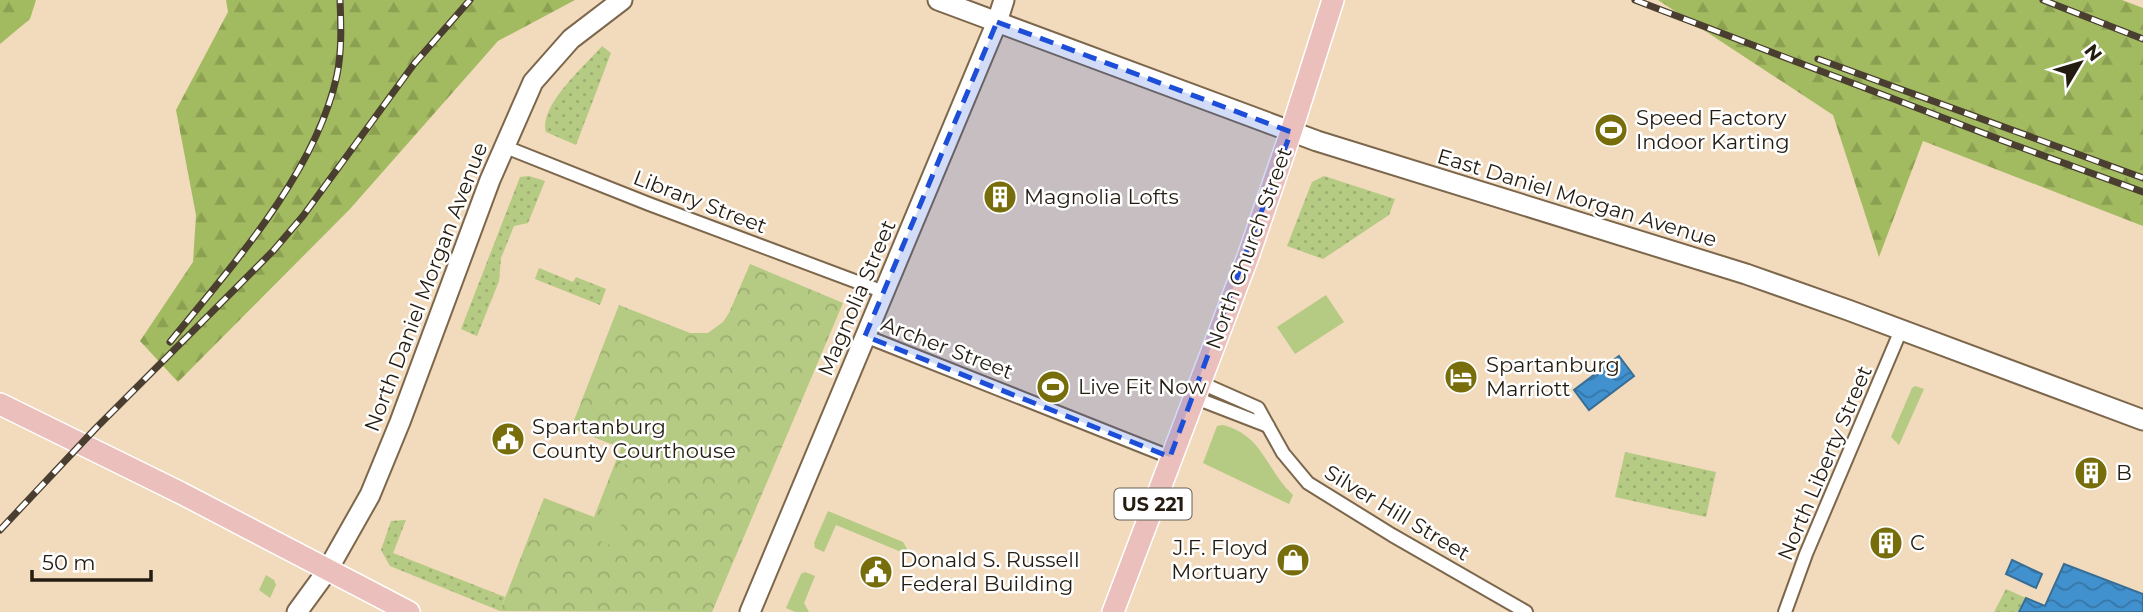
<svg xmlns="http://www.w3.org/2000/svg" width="2143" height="612" viewBox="0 0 2143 612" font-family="Montserrat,sans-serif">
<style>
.grass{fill:url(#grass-dots)}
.forest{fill:url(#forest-firs)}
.park{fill:url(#park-crowns)}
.garden{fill:#b5ca83}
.water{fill:url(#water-waves);stroke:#386e95;stroke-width:2}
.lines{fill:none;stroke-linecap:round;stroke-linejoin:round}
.street-casing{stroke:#7c674c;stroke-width:16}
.secondary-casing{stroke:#7c674c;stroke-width:23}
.primary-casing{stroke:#fff;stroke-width:24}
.street{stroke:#fff;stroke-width:12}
.secondary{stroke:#fff;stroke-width:19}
.primary{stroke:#ebbfbc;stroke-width:21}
.rail-casing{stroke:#493e2f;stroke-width:7}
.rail{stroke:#fff;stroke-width:4.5;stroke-dasharray:13;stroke-linecap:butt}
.marked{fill:#1d4ed8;fill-opacity:0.2;stroke:#1d4ed8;stroke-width:5;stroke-dasharray:14 9;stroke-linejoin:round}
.labels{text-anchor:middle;stroke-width:5;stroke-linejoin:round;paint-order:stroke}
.shield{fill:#fff;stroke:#666058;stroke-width:2}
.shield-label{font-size:19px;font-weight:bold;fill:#241c10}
.poi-label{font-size:21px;fill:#241c10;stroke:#fff;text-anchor:start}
.street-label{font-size:21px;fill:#241c10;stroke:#fff}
</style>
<defs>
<pattern id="grass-dots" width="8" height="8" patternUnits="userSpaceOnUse" patternTransform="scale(1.75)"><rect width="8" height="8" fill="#b5ca83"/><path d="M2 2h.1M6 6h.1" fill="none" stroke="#9cad70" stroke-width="1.8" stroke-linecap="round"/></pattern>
<pattern id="forest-firs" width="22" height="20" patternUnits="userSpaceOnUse" patternTransform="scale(1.75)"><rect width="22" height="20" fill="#a3bb60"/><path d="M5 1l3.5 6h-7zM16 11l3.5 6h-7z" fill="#8ca052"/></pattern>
<pattern id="park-crowns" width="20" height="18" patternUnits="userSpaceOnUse" patternTransform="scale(1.75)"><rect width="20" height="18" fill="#b5ca83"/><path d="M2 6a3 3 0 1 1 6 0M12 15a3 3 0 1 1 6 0" fill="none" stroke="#9cad70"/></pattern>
<pattern id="water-waves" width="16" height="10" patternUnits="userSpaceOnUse" patternTransform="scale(1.75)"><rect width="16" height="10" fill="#4191ce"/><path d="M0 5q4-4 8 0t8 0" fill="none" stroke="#3676a6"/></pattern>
</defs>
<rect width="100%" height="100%" fill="#f2dabc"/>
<g class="grass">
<path d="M602 46 611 53 576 145 546 132C539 105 585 66 602 46Z"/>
<path d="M529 176 545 181 528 223 514 226 501 258 499 281 477 336 461 329 520 177Z"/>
<path d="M1324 176 1395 199 1389 215 1323 259 1287 246 1312 182Z"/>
<path d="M539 268 573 282 576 277 606 289 600 305 535 279Z"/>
<path d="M1625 452 1716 472 1706 517 1615 497Z"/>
<path d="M406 520 393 553 505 597 500 611 390 566 381 550 391 521Z"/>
<path d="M2006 589 2026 598 2019 612H1994Z"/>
</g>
<g class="forest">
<path d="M0 0H36L30 19 0 44Z"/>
<path d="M226 0H575L498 41 350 209 178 382 140 341 193 262 196 215 176 110 228 12Z"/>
<path d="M1658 0H2122L2143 8V226L1923 141 1879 257 1833 115Z"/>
</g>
<path class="park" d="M750 264 843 303 712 612 500 611 544 498 594 517 621 448 571 428 619 305 690 333H708L723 322 729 313Z"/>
<g class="garden">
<path d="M1326 295 1344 322 1295 354 1277 327Z"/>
<path d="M1915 386 1924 389 1899 445 1891 437 1912 388Z"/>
<path d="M1223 425C1264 436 1265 469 1293 495L1289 504 1203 463 1217 426Z"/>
<path d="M634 428 651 435 646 462 627 465 621 463Z"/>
<path d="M604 505 610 507 614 516 622 523 610 545 592 538Z"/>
<path d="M828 511 903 542 911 556 836 525 824 552 815 548 814 543Z"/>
<path d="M805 572 815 576 804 603 809 612H795L786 608 801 574Z"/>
<path d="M266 575 274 580 276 585 270 598 259 590Z"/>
</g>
<g class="water">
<path d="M1619 356 1634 376 1589 410 1574 390Z"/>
<path d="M2012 560 2042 574 2036 588 2006 574Z"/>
<path d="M2064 564 2143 594V612H2019L2026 598 2045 606Z"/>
</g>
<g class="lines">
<defs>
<g id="street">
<path d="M503 146 649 204 884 292"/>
<path d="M865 336 1170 457"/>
<path d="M1199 382 1258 408 1283 453 1308 483 1392 535 1526 612"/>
<path d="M1193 397 1268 426"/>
<path d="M1785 612 1806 554 1901 330"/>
</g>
<g id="secondary">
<path d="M938 0 1317 141 1746 274 1848 310 2143 420"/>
<path d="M297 612 327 571 370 495 400 422 490 180 533 82 571 39 622 0"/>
<path d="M750 612 997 22 1004 0"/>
</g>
<g id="primary">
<path d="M0 404 181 493 409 612"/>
<path d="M1113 612 1249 254 1291 132 1333 0"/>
</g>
</defs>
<use href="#street" class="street-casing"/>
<use href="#secondary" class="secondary-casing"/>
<use href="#primary" class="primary-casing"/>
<use href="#street" class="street"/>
<use href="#secondary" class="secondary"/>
<use href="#primary" class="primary"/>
<defs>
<g id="rail">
<path d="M1635 0 2009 143 2143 192"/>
<path d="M2043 0 2143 39"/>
<path d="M1818 59 2143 178"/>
<path d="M170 342C232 266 316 172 337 75 342 50 341 25 340 0"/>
<path d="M0 530 96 428 273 251 303 216 414 64 470 0"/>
</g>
</defs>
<use href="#rail" class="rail-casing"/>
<use href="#rail" class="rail"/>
</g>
<path class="marked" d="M997 22 1291 132 1170 457 865 336Z"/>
<defs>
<symbol id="stadium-disc" viewBox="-11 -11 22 22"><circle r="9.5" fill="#776d0a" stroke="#fff"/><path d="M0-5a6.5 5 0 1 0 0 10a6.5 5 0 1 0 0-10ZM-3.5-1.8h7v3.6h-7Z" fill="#fff"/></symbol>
<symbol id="building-disc" viewBox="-11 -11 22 22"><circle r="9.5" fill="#776d0a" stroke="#fff"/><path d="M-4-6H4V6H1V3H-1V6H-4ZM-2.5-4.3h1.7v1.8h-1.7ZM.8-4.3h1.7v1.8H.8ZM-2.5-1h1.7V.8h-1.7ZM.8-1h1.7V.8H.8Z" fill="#fff"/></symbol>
<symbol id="hotel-disc" viewBox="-11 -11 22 22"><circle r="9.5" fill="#776d0a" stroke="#fff"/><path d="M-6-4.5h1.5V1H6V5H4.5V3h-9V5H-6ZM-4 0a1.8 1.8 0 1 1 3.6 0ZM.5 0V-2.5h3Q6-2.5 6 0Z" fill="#fff"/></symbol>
<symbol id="civic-disc" viewBox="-11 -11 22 22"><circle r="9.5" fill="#776d0a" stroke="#fff"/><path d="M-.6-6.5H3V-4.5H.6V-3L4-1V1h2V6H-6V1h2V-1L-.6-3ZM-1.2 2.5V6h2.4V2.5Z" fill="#fff"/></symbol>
<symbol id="shop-disc" viewBox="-11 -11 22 22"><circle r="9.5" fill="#776d0a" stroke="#fff"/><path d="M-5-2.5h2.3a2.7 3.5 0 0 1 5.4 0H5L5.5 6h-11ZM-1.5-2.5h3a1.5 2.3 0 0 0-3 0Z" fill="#fff"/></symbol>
</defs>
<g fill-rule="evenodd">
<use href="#stadium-disc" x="1592" y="111" width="38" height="38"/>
<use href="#building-disc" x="981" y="178" width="38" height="38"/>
<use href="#hotel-disc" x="1442" y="358" width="38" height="38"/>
<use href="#stadium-disc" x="1034" y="368" width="38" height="38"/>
<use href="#civic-disc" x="489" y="420" width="38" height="38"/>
<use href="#building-disc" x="2072" y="454" width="38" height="38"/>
<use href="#building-disc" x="1867" y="524" width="38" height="38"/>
<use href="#shop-disc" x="1274" y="541" width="38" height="38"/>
<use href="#civic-disc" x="857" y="553" width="38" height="38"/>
</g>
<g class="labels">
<rect class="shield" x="1114.5" y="488.5" width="77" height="31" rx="5"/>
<g class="shield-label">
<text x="1153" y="511">US 221</text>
</g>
<g class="poi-label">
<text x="1636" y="125">Speed Factory<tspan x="1636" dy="24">Indoor Karting</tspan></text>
<text x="1024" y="204">Magnolia Lofts</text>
<text x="1486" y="372">Spartanburg<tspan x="1486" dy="24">Marriott</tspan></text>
<text x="1078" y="394">Live Fit Now</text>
<text x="532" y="434">Spartanburg<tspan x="532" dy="24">County Courthouse</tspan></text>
<text x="2116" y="480">B</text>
<text x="1910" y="550">C</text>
<text x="1268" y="555" text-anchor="end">J.F. Floyd<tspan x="1268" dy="24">Mortuary</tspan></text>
<text x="900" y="567">Donald S. Russell<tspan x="900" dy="24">Federal Building</tspan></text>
</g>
<g class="street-label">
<text transform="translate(1577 198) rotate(17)" y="7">East Daniel Morgan Avenue</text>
<text transform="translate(700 202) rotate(21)" y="7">Library Street</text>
<text transform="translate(1249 248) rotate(-70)" y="7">North Church Street</text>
<text transform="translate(426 287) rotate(-69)" y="7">North Daniel Morgan Avenue</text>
<text transform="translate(857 298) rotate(-67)" y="7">Magnolia Street</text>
<text transform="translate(947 348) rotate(21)" y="7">Archer Street</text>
<text transform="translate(1825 463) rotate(-67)" y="7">North Liberty Street</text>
<text transform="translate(1397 513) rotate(31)" y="7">Silver Hill Street</text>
</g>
</g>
<g transform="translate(2080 63) rotate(52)" stroke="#ffffff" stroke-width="5" paint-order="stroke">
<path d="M0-5L12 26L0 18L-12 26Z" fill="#241c10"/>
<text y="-10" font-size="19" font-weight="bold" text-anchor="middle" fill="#241c10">N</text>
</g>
<path d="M32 570v10h119v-10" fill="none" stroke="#241c10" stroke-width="3.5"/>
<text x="42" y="570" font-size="21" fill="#241c10" stroke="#ffffff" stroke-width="5" paint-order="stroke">50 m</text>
</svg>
